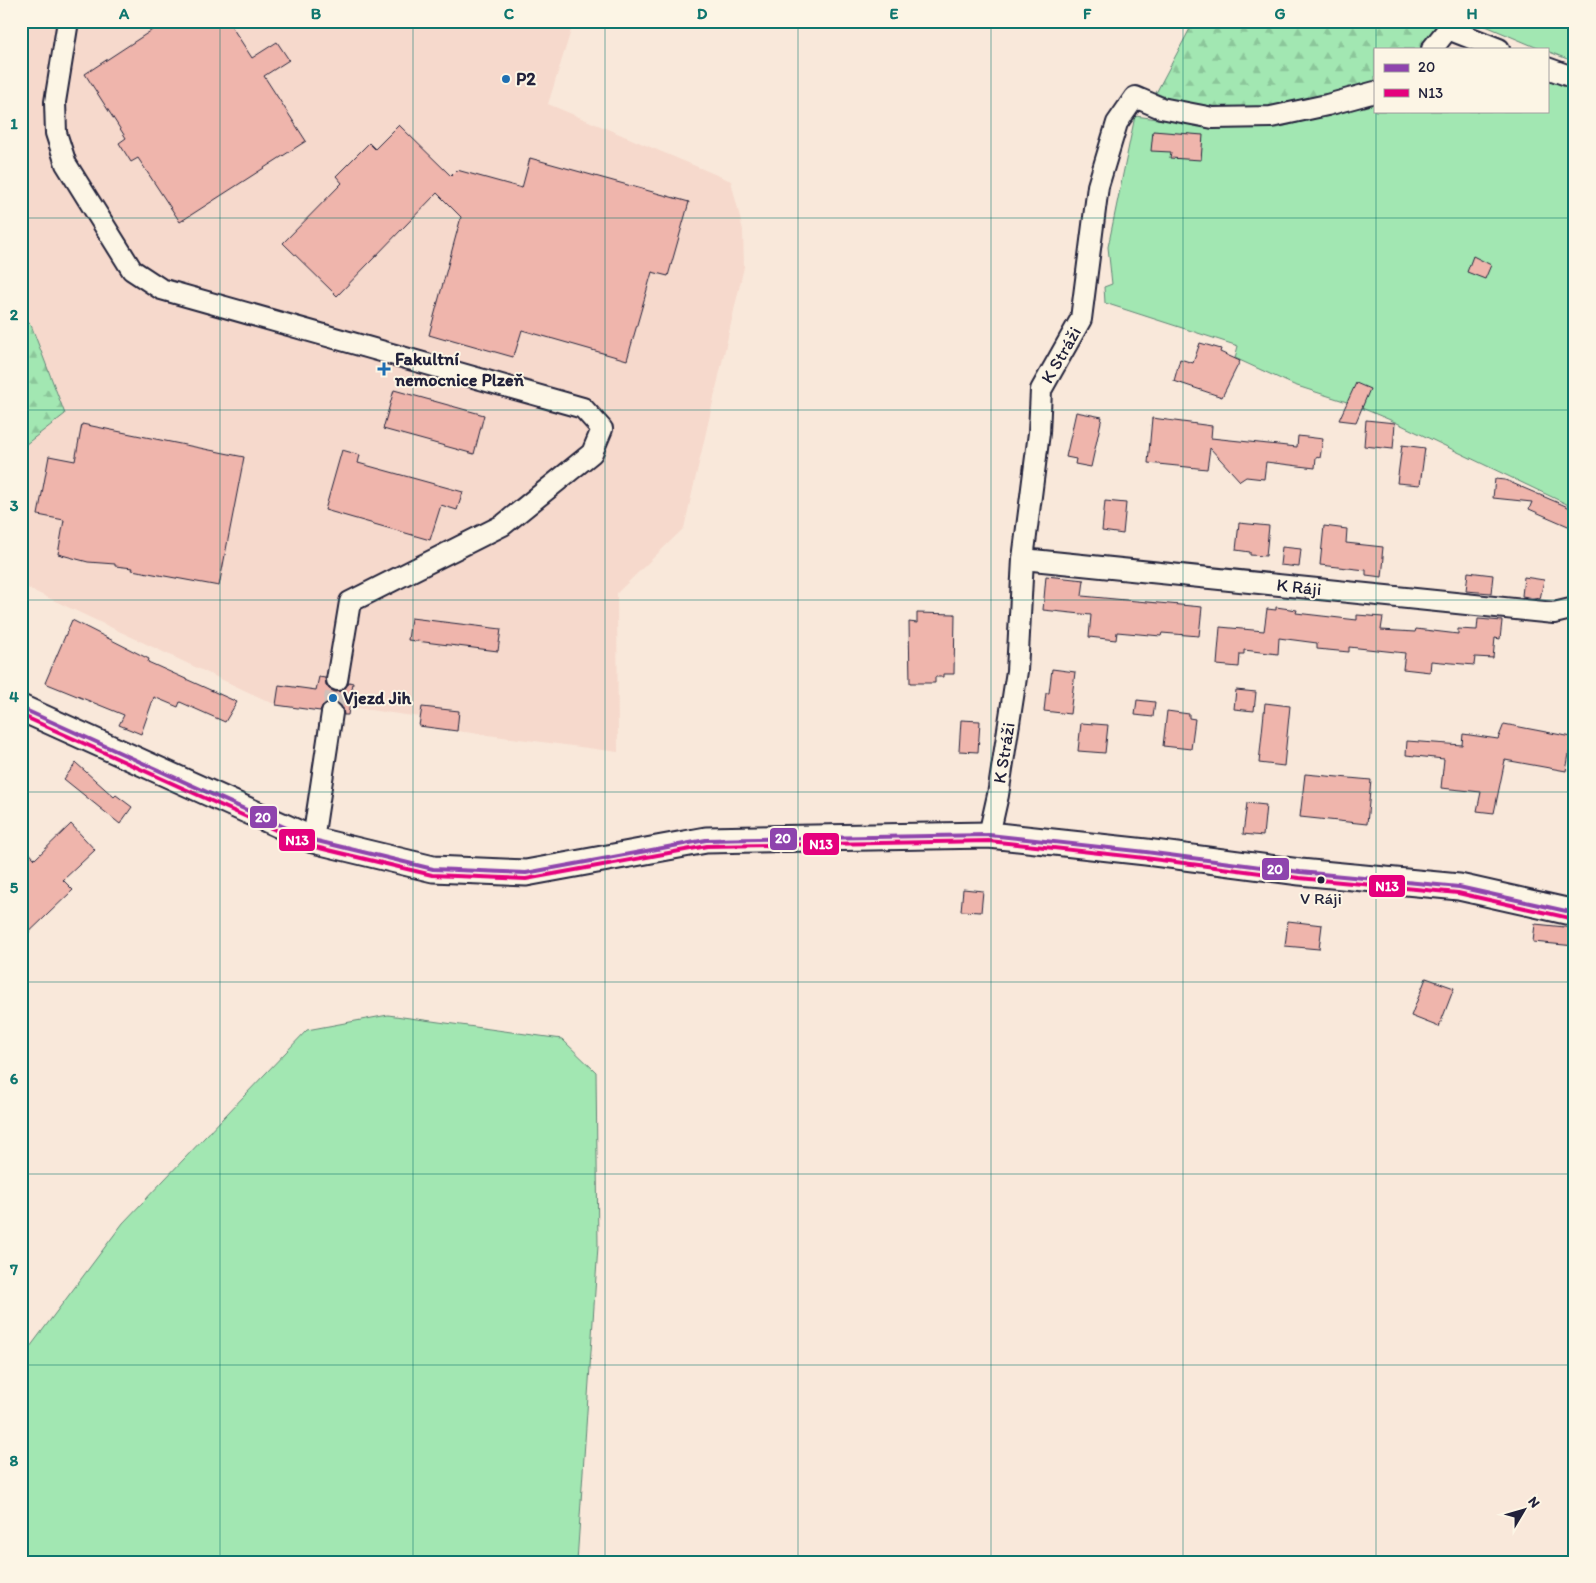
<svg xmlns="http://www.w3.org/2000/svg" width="1596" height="1583" viewBox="0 0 1596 1583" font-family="Itim,sans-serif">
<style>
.built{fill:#f6d9cc}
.green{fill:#a2e7b2;stroke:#628476}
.forest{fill:url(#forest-firs);stroke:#628476}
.building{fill:#efb5ac;stroke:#22223b}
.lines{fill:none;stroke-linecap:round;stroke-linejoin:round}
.minor-tunnel{stroke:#cec0ba;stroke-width:20;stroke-dasharray:20 10;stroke-linecap:butt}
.minor-casing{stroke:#22223b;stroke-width:24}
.tertiary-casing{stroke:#22223b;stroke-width:29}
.minor{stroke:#fcf5e5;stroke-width:20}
.tertiary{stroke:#fcf5e5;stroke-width:25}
.bus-1-casing{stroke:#fcf5e5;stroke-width:8}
.bus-2-casing{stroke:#fcf5e5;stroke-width:8}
.bus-1{stroke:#8e44ad;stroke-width:4}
.bus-2{stroke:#e5007d;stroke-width:4}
.grid{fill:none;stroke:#0f766e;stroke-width:1;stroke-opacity:0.55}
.poi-dot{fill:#1f6fb2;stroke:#fcf5e5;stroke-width:2}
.bus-dot{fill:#22223b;stroke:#fcf5e5;stroke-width:2}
.labels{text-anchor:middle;stroke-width:4;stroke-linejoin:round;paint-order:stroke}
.bus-label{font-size:17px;fill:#22223b;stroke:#fcf5e5}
.poi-label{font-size:18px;font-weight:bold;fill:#22223b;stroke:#fcf5e5;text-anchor:start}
.street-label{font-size:18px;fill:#22223b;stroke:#fcf5e5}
.line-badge{stroke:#fcf5e5;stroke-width:2}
.badge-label{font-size:14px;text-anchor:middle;font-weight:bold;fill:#fff}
.neatline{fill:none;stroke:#0f766e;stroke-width:2}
.grid-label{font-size:16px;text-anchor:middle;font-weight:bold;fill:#0f766e}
</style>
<defs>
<pattern id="forest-firs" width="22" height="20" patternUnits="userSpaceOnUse" patternTransform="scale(1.25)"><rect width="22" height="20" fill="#a2e7b2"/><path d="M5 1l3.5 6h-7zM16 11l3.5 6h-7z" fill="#8bc69a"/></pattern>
</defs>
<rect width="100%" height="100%" fill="#f9e8da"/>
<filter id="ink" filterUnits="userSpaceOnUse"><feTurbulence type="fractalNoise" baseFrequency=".02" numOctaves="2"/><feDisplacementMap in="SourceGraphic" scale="10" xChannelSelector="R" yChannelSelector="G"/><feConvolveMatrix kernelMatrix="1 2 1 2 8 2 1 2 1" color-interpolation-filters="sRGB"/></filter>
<g filter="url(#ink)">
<path class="built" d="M21 21H574L548 104 731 181 743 230 744 267 684 528 617 593 618 752 419 726 420 717 349 707 348 715 276 705 21 585V448L65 413 31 325 21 315Z"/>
<g class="green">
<path d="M1474 21H1575V62L1547 51V49H1540Z"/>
<path d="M1547 76 1575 84V508L1395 422 1350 403 1294 385 1235 358 1238 346 1105 303 1104 287 1112 284 1108 247 1135 116 1204 125 1277 128 1375 103V111H1547Z"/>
<path d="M388 1015 562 1039 596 1072 598 1246 577 1562H21V1359L123 1223 307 1030Z"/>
</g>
<g class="forest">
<path d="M1194 21H1438L1434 39 1420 49H1375V82L1371 85 1276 111 1192 108 1156 93Z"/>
<path d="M21 315 31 325 65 414 21 448Z"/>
</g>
<g class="building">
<path d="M166 21H228L252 58 277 42 289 60 264 76 306 141 180 222 138 158 131 162 119 143 126 138 85 74Z"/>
<path d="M399 125 451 176 457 170 522 188 530 158 689 202 668 276 652 272 627 360 522 330 515 353H514L513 357 446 338V340L429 335 461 217 437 193 337 296 283 243 342 183 336 176 369 143 375 149Z"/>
<path d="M1153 131 1203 135 1201 160 1170 158 1171 152 1151 151Z"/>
<path d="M1473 256 1491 265 1485 279 1467 272Z"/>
<path d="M1200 343 1221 349 1220 352 1240 361 1222 397 1174 381 1180 359 1193 363Z"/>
<path d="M1356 383 1370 389 1356 422 1339 420Z"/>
<path d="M394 390 484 415 474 454 383 429Z"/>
<path d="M1076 412 1102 417 1091 467 1075 464 1076 459 1066 457Z"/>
<path d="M1152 418 1212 426 1211 438 1297 447 1298 436 1323 439 1320 458 1316 457 1315 468 1266 462 1264 479 1246 477 1240 481 1210 448 1207 469 1148 463Z"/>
<path d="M1366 420 1395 423 1393 449 1364 446Z"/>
<path d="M82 424 244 457 219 586 132 570 133 568 115 566V564L88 562 58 554 64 520 38 515 49 456 75 461Z"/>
<path d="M1402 445 1425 448 1420 485 1397 483Z"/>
<path d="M342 450 360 455 358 463 463 492 457 510 441 505 430 540 325 510Z"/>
<path d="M1495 479 1505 480 1575 510V529L1529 509 1532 502 1493 498Z"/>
<path d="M1105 501 1126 503 1123 534 1102 531Z"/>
<path d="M1239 523 1269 526 1266 556 1250 555V552L1236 550Z"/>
<path d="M1324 526 1347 529 1346 543 1383 547 1382 557H1384L1382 577 1366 575V570L1320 565Z"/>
<path d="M1282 547 1301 549 1299 567 1280 565Z"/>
<path d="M1468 572 1493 575 1491 593 1466 591Z"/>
<path d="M1046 576 1084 580 1082 596 1202 607 1199 636 1162 633 1161 636 1117 632 1116 640 1089 637 1091 615 1043 610Z"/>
<path d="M1524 577 1544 580 1540 599 1522 596Z"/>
<path d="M1276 607 1297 610 1296 613 1357 620V615L1383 617 1381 630 1415 632 1416 629 1458 634V629L1477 630 1478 619 1502 621 1500 639 1495 638 1493 658 1475 657 1474 665 1431 661 1430 672 1403 669 1405 653 1349 647V652L1317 649V643L1279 638 1278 654 1244 650V654H1240L1239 667 1217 665 1220 627 1264 631 1267 609 1276 610Z"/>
<path d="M917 613 955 614 954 674H943V677H935V683H910L909 622 917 623Z"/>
<path d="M411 618 501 629 498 651 408 640Z"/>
<path d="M72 620 149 659 148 662 237 702 225 722 180 702 178 707 154 697 141 734 119 725 124 715 45 683Z"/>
<path d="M1052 669 1075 672 1070 714 1044 711 1046 693H1049Z"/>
<path d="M319 677 325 678 326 685 329 689 335 692 342 691 346 687 349 682 353 683 348 715H344L343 708 339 703 334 701 327 702 322 706 320 711 276 705 279 685 316 690Z"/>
<path d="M1236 690 1256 692 1254 711 1234 709Z"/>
<path d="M1137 700 1155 702 1153 717 1135 715Z"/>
<path d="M1265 703 1290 706 1284 766 1259 763Z"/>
<path d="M422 707 459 711 457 731 419 726Z"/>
<path d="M1167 711 1189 714V718L1195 719 1191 749 1163 746Z"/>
<path d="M961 720 980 721 978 752 959 751Z"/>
<path d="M1081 723 1108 725 1105 753 1078 751Z"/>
<path d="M1504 724 1572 737 1566 771 1505 760 1494 813 1477 811 1481 792 1441 788 1444 759 1406 755 1407 741 1462 745 1463 734 1498 739Z"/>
<path d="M76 763 114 797 116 795 132 807 120 824 64 779Z"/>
<path d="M1305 774 1371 780 1367 824 1300 817Z"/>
<path d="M1247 803 1266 805 1263 836 1243 834Z"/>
<path d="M71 824 95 850 63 880 73 890 21 940V844L35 859Z"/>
<path d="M963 889 983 891 981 912 961 911Z"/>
<path d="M1288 921 1322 925 1319 949 1285 946Z"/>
<path d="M1535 924 1575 928V946L1533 942Z"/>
<path d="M1426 978 1454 988 1439 1027 1411 1016Z"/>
</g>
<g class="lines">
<path class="minor-tunnel" d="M332 713 337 680"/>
<defs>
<g id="minor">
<path d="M68 21 55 102 56 133 66 164 132 270 161 289 583 408 602 429 592 453 503 525 350 602 337 680"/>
<path d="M1432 49 1448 29 1499 49"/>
<path d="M1547 68 1575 78"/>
<path d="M1023 559 1554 613 1575 608"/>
<path d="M989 835 998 795 1017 671 1023 559 1039 433 1041 390 1081 319 1098 186 1117 123 1135 97 1161 108 1213 118 1271 117 1327 105 1375 92"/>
<path d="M313 840 332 713"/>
</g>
<path id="tertiary" d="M21 708 313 840 433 869 526 873 706 840 989 835 1146 852 1300 872 1459 887 1575 913"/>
</defs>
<use href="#minor" class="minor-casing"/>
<use href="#tertiary" class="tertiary-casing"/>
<use href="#minor" class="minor"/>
<use href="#tertiary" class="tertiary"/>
<defs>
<path id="bus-1" d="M21 708 313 840 433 869 526 873 706 840 989 835 1146 852 1300 872 1459 887 1575 913"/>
<path id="bus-2" d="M21 715 311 846 432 875 526 879 707 846 989 841 1145 858 1299 878 1458 893 1574 919"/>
</defs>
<use href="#bus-1" class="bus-1-casing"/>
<use href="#bus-2" class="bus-2-casing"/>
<use href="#bus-1" class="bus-1"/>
<use href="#bus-2" class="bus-2"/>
</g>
</g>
<path class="grid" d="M220 21V1562M413 21V1562M605 21V1562M798 21V1562M991 21V1562M1183 21V1562M1376 21V49M1376 111V1562M21 218H1575M21 410H1575M21 600H1575M21 792H1575M21 982H1575M21 1174H1575M21 1365H1575"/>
<g class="poi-dot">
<circle cx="506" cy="79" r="5"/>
<path d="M381.5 361.5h5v5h5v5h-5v5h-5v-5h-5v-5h5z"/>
<circle cx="333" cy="698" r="5"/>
</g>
<circle class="bus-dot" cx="1321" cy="880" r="4.5"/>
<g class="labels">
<g class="bus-label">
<text x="1321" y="904">V Ráji</text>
</g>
<g class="poi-label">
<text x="516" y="85">P2</text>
<text x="395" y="365">Fakultní<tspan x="395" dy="21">nemocnice Plzeň</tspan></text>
<text x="343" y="704">Vjezd Jih</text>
</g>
<g class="street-label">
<text transform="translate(1061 355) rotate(-60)" y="6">K Stráži</text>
<text transform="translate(1299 587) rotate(6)" y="6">K Ráji</text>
<text transform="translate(1004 753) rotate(-81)" y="6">K Stráži</text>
</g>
</g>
<g class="line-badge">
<rect x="249" y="805" width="29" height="24" rx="5" fill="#8e44ad"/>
<rect x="769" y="827" width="29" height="24" rx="5" fill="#8e44ad"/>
<rect x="278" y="828" width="38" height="24" rx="5" fill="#e5007d"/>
<rect x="802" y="832" width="38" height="24" rx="5" fill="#e5007d"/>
<rect x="1261" y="857" width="29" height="24" rx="5" fill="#8e44ad"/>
<rect x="1368" y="874" width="38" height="24" rx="5" fill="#e5007d"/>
</g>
<g class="badge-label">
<text x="263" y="822">20</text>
<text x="783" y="843">20</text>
<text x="297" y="845">N13</text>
<text x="821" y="849">N13</text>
<text x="1275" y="874">20</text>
<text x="1387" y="891">N13</text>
</g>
<rect width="1596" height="1583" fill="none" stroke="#fcf5e5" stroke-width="55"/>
<rect x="1374" y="48" width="175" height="65" fill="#fcf5e5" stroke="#a5a1a1"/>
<rect x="1384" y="64" width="25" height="8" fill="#8e44ad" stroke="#a5a1a1"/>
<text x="1418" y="72" font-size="15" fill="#22223b">20</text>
<rect x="1384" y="89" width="25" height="8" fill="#e5007d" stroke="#a5a1a1"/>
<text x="1418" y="98" font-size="15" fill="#22223b">N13</text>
<g transform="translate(1524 1510) rotate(52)" stroke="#fcf5e5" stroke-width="4" paint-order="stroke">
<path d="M0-4L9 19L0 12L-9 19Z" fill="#22223b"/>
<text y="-8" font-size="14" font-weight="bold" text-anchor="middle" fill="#22223b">N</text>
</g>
<rect x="28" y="28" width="1540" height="1528" class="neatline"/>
<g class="grid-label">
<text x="124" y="19">A</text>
<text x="316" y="19">B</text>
<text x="509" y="19">C</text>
<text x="702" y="19">D</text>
<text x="894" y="19">E</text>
<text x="1087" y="19">F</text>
<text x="1280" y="19">G</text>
<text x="1472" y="19">H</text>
<text x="14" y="129">1</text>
<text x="14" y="320">2</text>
<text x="14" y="511">3</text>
<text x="14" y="702">4</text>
<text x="14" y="893">5</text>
<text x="14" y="1084">6</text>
<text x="14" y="1275">7</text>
<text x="14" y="1466">8</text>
</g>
</svg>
